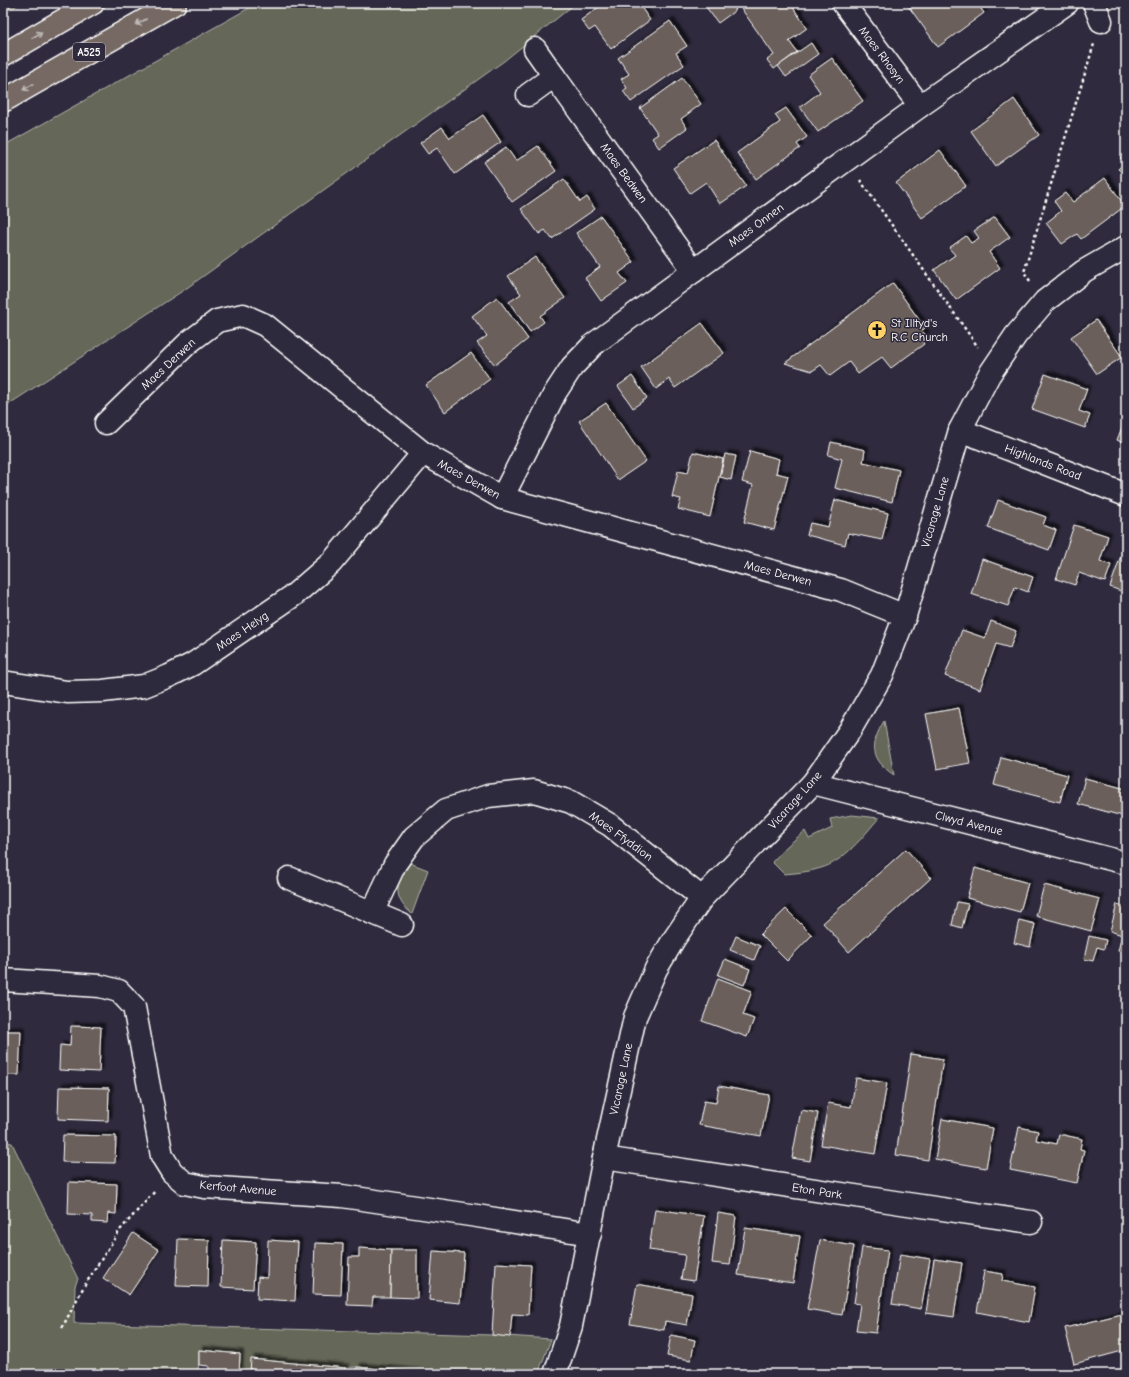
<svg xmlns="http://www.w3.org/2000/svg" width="1129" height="1377" viewBox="0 0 1129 1377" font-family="'Comic Neue',sans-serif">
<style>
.green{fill:#656758;stroke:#b2b3ac}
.building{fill:#6a5e5a;stroke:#fff;filter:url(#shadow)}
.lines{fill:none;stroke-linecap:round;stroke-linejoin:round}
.street-casing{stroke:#fff;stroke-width:25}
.secondary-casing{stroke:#fff;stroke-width:25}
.primary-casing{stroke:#fff;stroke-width:25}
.path{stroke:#fff;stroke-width:2.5;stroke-dasharray:3 3;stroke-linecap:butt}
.street{stroke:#2f2a3d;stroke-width:22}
.secondary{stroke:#2f2a3d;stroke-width:22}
.primary{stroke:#766964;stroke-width:22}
.oneway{stroke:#c1bcb9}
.labels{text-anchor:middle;stroke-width:3;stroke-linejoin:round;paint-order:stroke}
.shield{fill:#2f2a3d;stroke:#c1bfc5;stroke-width:1}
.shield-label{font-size:11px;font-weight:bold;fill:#fff}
.street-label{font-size:12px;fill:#fff;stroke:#2f2a3d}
.poi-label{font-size:12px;fill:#fff;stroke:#2f2a3d;text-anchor:start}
</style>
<defs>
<filter id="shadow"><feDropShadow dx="3.5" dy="-3.5" stdDeviation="1" flood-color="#0009"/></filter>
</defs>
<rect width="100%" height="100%" fill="#2f2a3d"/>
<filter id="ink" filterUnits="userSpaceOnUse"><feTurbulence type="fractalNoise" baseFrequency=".025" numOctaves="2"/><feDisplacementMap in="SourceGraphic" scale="8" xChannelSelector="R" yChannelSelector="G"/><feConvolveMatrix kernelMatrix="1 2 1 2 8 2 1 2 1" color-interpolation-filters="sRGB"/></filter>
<g filter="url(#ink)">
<g class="green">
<path d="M3 3H21L3 13Z"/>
<path d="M258 3H576L504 61 184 290 3 408V146Z"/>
<path d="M884 721 894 775C870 759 870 744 884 721Z"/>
<path d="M852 815 879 818C864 835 844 862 821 868 809 872 796 873 784 874L772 862 787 846 805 831 809 839 832 828 830 819Z"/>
<path d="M410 863 428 870 412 914C392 898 395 882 410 863Z"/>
<path d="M3 1142 12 1143 78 1279 75 1286 74 1323 492 1335 551 1339 538 1374H436L357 1367 239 1374 240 1354 199 1350 198 1374H3Z"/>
</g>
<g class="building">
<path d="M604 3H611L616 9 624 3H638L650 20 611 49 595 27 589 31 581 20Z"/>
<path d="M703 3H730L736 10 718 23Z"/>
<path d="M739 3H790L807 28 789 41 797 52 774 69 767 60 774 55 738 4Z"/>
<path d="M906 3H977L984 13 938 47Z"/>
<path d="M670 21 687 46 676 53 684 65 631 102 623 91 627 88 621 79 629 74 618 58Z"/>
<path d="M811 43 818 54 786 77 778 66Z"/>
<path d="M832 58 863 101 818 132 800 107 820 92 808 75Z"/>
<path d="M682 78 701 104 681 119 687 128 659 148 652 138 658 134 640 108Z"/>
<path d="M1014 99 1039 135 996 166 971 131Z"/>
<path d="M786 108 807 137 797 144 800 148 756 179 737 153 780 122 775 115Z"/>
<path d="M483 115 501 142 455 174 437 148 428 154 420 143 442 127 450 138Z"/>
<path d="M714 140 746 186 720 204 706 182 690 193 673 168Z"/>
<path d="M538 146 556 171 512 202 484 162 506 147 516 161Z"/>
<path d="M940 150 966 186 922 218 896 183Z"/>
<path d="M1126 151V176L1118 169 1125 162 1120 158Z"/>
<path d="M1105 178 1125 206 1081 239 1077 234 1062 244 1046 223 1061 211 1054 201 1065 193 1073 202Z"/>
<path d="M564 179 580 202 587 197 595 209 552 239 545 230 539 234 521 209Z"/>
<path d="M601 216 634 262 619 273 627 283 601 301 585 278 600 267 576 233Z"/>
<path d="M995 217 1010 237 989 252 1000 268 956 300 934 270 955 255 949 248 966 236 971 243 979 238 974 231Z"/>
<path d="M535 257 565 298 540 316 544 322 530 332 509 302 521 294 508 276Z"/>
<path d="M893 283 925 328 922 331 926 335 921 339 924 344 891 368 882 357 858 374 849 362 830 376 821 365 812 371 785 363Z"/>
<path d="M497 297 528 339 495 365 477 343 487 336 472 316Z"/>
<path d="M1096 320 1122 357 1097 374 1071 337Z"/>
<path d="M702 323 724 353 675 388 669 379 656 389 641 367Z"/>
<path d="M471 353 490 379 445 412 426 385Z"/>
<path d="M1045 374 1087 389 1079 411 1090 415 1085 428 1032 409Z"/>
<path d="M632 376 647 398 633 408 618 386Z"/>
<path d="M606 403 646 461 618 480 579 421Z"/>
<path d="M1126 417V444L1117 440Z"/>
<path d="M831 442 865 450 863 462 899 470 892 502 835 488 842 459 828 455Z"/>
<path d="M750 451 779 459 776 473 788 476 774 530 744 522 753 485 742 482Z"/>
<path d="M693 452 723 459 710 517 678 509 681 499 672 497 678 471 688 473Z"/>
<path d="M725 454 736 456 731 480 720 477Z"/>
<path d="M835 500 888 513 882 540 848 533 845 545 807 535 810 523 828 527Z"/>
<path d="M998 500 1046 517 1043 525 1056 530 1049 550 988 528Z"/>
<path d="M1074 525 1108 536 1100 561 1111 565 1105 582 1079 573 1075 585 1056 579Z"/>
<path d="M1124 547 1126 548V593L1110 587Z"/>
<path d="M982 559 1033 577 1028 592 1015 587 1008 606 971 594Z"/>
<path d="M991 621 1016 631 1010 648 996 644 980 689 945 676 962 630 985 638Z"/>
<path d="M959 708 970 763 937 769 926 714Z"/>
<path d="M1001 757 1067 775 1060 802 994 785Z"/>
<path d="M1085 778 1126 789V817L1078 804Z"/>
<path d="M906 849 931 878 849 952 823 923Z"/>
<path d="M975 868 1028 883 1020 912 967 898Z"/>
<path d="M1044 885 1100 899 1091 931 1036 916Z"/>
<path d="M957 902 968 904 962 928 952 925Z"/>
<path d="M1117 904 1126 907V953L1118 951 1122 935 1110 931Z"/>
<path d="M786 909 812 935 787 961 760 934Z"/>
<path d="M1019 920 1035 924 1030 947 1014 943Z"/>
<path d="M736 936 760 946 754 960 730 950Z"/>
<path d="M1089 936 1106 940 1104 949 1097 947 1093 961 1084 959Z"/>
<path d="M725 959 750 969 744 985 718 975Z"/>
<path d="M718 978 752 991 743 1015 754 1019 747 1037 702 1021Z"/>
<path d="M71 1026 101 1027 99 1072 59 1070 60 1045 70 1046Z"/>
<path d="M3 1031H21L19 1075H3Z"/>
<path d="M911 1054 943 1059 928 1160 896 1155Z"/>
<path d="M856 1078 887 1083 875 1154 821 1145 828 1103 851 1107Z"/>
<path d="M719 1086 769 1095 761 1136 699 1125 704 1101 716 1103Z"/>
<path d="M59 1087 109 1088 108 1121 58 1119Z"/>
<path d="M801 1110 818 1113 810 1161 792 1158Z"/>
<path d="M942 1119 993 1128 986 1168 935 1159Z"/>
<path d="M1019 1127 1038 1131 1036 1140 1057 1144 1059 1134 1082 1139 1080 1149 1084 1150 1077 1183 1010 1170Z"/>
<path d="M63 1135 116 1136 115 1163 62 1162Z"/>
<path d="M69 1182 117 1184 116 1214 108 1213 107 1223 92 1222V1215L68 1214Z"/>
<path d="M655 1209 704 1216 694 1281 681 1279 685 1255 649 1250Z"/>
<path d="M718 1213 736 1216 730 1265 712 1263Z"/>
<path d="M745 1228 800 1236 793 1283 738 1275Z"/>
<path d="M133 1233 159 1250 129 1295 103 1278Z"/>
<path d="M178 1239 209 1240 208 1287 176 1286Z"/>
<path d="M223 1240 256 1242 253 1289 221 1287Z"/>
<path d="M268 1240 298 1242 295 1301 257 1299 258 1277 267 1278Z"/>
<path d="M820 1240 854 1246 842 1315 807 1309Z"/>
<path d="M315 1243 343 1244 341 1295 313 1294Z"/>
<path d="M862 1247 888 1250 876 1333 856 1331 860 1304 854 1303Z"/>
<path d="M359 1248 391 1250 390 1297H373L372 1306 347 1305 349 1257H359Z"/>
<path d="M391 1250H417V1298L390 1297Z"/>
<path d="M433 1251 464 1253 460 1303 429 1300Z"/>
<path d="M900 1254 930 1259 921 1309 892 1304Z"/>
<path d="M934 1259 962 1263 954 1317 926 1313Z"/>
<path d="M496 1263 531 1265 528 1315 512 1314 510 1337 492 1335Z"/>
<path d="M984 1271 1003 1274 1002 1281 1035 1287 1029 1322 977 1312Z"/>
<path d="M637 1284 692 1294 687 1325 665 1321 664 1330 630 1324Z"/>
<path d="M1126 1313V1350L1074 1364 1065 1328Z"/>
<path d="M671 1335 695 1340 691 1360 667 1356Z"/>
<path d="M199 1350 240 1354 239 1374H209V1366L199 1365Z"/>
<path d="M251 1359 346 1368 345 1374H250Z"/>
<path d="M357 1367 436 1374H356Z"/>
</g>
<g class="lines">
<defs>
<g id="street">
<path d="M843 3 920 106"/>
<path d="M1094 3 1101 21"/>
<path d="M535 49 554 76"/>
<path d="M528 95 554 76 694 271"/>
<path d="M106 423 188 343 217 321 243 315 265 325 423 453 502 498 841 590 905 616"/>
<path d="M960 430 1126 495"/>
<path d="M502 498 555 393 572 367 594 344 920 106 1067 3"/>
<path d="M3 682 67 692 103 691 144 686 169 676 193 664 294 595 331 563 423 453"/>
<path d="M813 783 1126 863"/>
<path d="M289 878 402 925"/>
<path d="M372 913 395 864 414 837 446 810 488 796 534 791 571 802 610 825 702 898"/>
<path d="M3 980 100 986 119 991 134 1007 162 1156 172 1172 185 1183 204 1187 342 1196 477 1216 590 1234"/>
<path d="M604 1158 901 1203 1031 1222"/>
</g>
<path id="secondary" d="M555 1374 571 1326 604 1158 635 1017 656 969 674 939 702 898 813 783 850 730 882 675 905 616 960 430 989 375 1016 335 1045 301 1084 271 1126 247"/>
<g id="primary">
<path d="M3 55 93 3"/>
<path d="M3 101 175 3"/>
</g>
</defs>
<use href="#street" class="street-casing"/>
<use href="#secondary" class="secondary-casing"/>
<use href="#primary" class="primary-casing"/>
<g class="path">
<path d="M860 180 978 347"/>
<path d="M1030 281 1024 272 1094 44"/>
<path d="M62 1328 83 1288 120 1230 156 1190"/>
</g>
<use href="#street" class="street"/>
<use href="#secondary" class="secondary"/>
<use href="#primary" class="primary"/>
</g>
<defs><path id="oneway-shaft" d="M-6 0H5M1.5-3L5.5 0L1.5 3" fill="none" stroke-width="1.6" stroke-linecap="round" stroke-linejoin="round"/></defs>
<g class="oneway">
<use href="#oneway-shaft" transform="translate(141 22) rotate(150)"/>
<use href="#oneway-shaft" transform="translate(37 35) rotate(-30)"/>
<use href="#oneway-shaft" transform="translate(28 87) rotate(150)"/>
</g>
</g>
<defs>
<symbol id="church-disc" viewBox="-11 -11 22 22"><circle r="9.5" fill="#ffd166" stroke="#2f2a3d"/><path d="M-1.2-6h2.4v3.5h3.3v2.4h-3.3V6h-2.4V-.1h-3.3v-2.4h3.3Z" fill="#111"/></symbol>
</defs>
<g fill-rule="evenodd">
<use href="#church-disc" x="866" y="319" width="22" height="22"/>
</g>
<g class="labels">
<rect class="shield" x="73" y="43" width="32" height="18" rx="3"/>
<g class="shield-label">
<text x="89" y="56">A525</text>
</g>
<g class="street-label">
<text transform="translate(882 55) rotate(53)" y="4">Maes Rhosyn</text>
<text transform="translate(624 173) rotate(54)" y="4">Maes Bedwen</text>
<text transform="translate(756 225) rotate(-36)" y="4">Maes Onnen</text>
<text transform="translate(168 364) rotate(-43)" y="4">Maes Derwen</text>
<text transform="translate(1043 462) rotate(21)" y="4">Highlands Road</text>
<text transform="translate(469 479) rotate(29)" y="4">Maes Derwen</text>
<text transform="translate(935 512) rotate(-74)" y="4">Vicarage Lane</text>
<text transform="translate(778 573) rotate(15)" y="4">Maes Derwen</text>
<text transform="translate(242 631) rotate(-34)" y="4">Maes Helyg</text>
<text transform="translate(795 800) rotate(-48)" y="4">Vicarage Lane</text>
<text transform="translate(969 823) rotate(14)" y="4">Clwyd Avenue</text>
<text transform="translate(621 836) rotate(36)" y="4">Maes Ffyddion</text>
<text transform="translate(621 1079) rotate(-78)" y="4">Vicarage Lane</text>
<text transform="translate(238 1188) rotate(5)" y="4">Kerfoot Avenue</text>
<text transform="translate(817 1191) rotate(9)" y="4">Eton Park</text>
</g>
<g class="poi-label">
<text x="891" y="327">St Illtyd's<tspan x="891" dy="14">R.C Church</tspan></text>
</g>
</g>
<rect width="1129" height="1377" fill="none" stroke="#2f2a3d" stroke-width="16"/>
<rect x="8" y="8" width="1113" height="1361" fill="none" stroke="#fff" stroke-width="1.5" filter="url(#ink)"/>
</svg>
